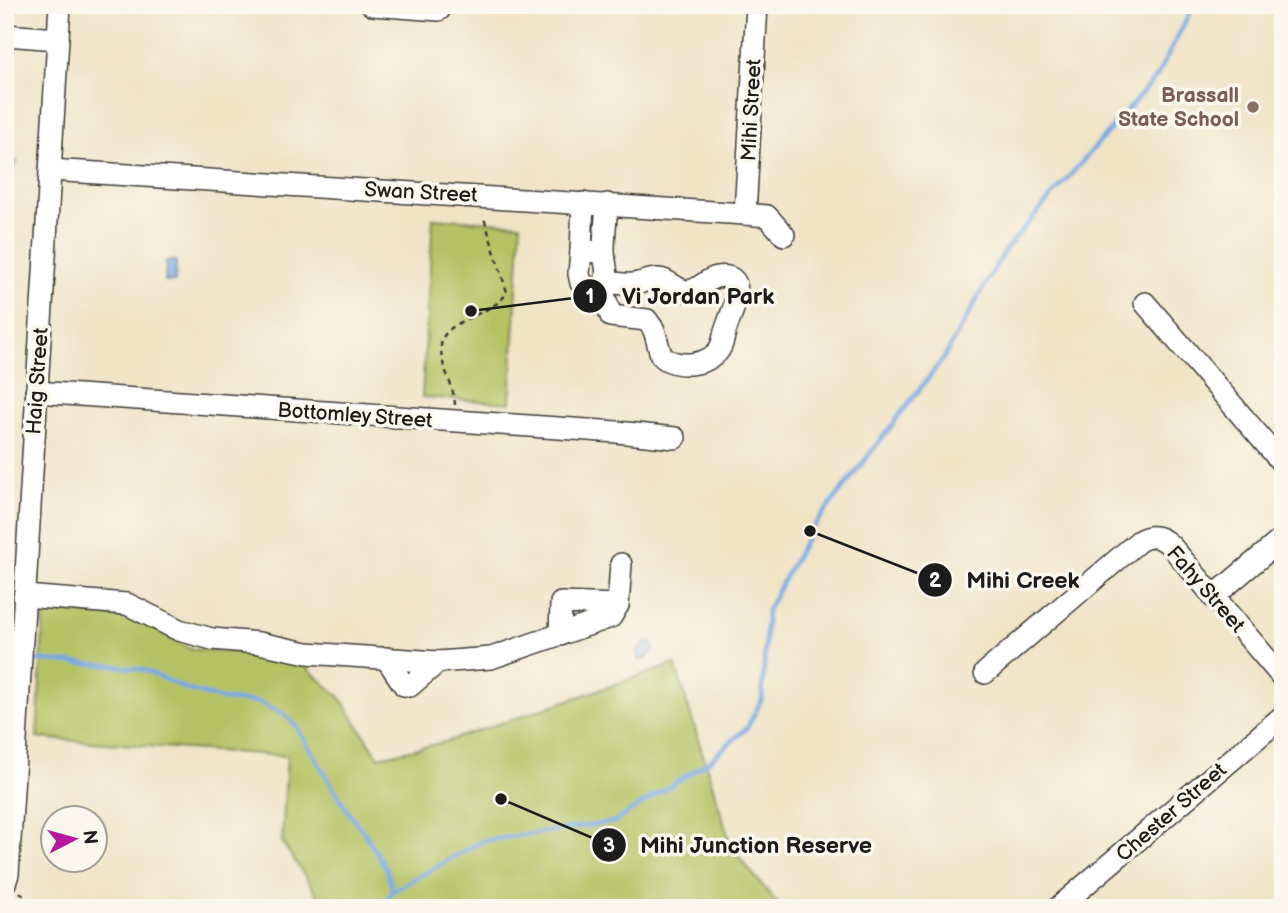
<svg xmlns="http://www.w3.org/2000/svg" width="1288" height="913" viewBox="0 0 1288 913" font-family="'Balsamiq Sans',sans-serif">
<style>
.green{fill:#b5c264;stroke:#686f40;stroke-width:2}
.water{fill:#76a9e2;stroke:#49627f;stroke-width:2}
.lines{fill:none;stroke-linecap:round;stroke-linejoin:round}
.stream{stroke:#76a9e2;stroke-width:4.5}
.minor-casing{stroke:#3c3a36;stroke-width:24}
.path{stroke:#3c3a36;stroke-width:2.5;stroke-dasharray:5 5;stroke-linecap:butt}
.minor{stroke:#fff;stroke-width:21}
.education-dot{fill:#8d6e63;stroke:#fbf7ec;stroke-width:2.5}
.labels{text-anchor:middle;stroke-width:7;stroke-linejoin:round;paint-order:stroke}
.education-label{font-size:21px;font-weight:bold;fill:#785e54;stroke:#fbf7ec;text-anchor:end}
.street-label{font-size:21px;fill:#1c1c1c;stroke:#fbf7ec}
.leader{fill:none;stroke:#1c1c1c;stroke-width:2.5}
.callout-dot{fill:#1c1c1c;stroke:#fbf7ec;stroke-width:2.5}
.mark-label{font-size:21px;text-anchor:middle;font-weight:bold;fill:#fff}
.callout-label{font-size:23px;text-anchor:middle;font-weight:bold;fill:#1c1c1c;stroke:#fbf7ec;stroke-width:7;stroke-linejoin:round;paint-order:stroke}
</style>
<rect width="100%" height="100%" fill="#fbf7ec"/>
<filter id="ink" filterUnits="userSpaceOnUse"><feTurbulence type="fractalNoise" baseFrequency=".0143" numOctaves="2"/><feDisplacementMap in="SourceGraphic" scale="14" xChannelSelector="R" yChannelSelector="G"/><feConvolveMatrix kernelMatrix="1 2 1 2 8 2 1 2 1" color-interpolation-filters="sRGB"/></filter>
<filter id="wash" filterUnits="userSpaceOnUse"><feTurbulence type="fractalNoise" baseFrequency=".00686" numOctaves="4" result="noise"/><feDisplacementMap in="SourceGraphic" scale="28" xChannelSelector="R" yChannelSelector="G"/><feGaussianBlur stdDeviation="1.57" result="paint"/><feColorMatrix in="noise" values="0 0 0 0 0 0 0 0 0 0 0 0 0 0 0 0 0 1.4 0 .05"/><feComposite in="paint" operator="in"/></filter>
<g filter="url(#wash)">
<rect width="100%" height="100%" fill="#f1e3c6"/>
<g class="green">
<path d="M433 218 521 224 510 403 422 397Z"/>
<path d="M44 611 135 618 190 649 247 653 302 664 339 696 379 757 445 742 675 664 732 849 777 903 772 908H326L282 842 287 756 37 738Z"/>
</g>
<g class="water">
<path d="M166 261H176L175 282 165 281Z"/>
<path d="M646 642 653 643 654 649 647 658 639 660 637 653Z"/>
</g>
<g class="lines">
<g class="stream">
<path d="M5 182 16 162"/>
<path d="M27 660 109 665 145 670 186 689 224 700 258 702 284 714 296 726 347 810 365 834 386 868 393 891"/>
<path d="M380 908 393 891 482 841 614 822 709 761 747 728 762 699 767 610 810 531 943 359 1005 250 1157 76 1194 5"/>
</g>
</g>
</g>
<g filter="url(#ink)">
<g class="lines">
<defs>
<g id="minor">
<path d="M372 5 439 10"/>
<path d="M5 35 58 39"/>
<path d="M50 170 745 214 767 216 784 235"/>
<path d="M745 214 757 5"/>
<path d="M581 251 583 203"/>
<path d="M604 252 581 251 579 274 581 283 590 288H602C611 273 604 265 604 250 604 235 606 220 607 204"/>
<path d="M602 288 611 316 647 320 654 330 661 355C674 370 713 366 721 346 724 340 724 332 727 326 732 312 751 271 717 277 706 279 700 290 688 291 677 291 670 280 659 279 651 278 645 282 638 283 628 286 616 283 606 282"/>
<path d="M1145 303 1283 464"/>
<path d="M36 392 617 432 675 438"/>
<path d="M24 596 127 604 179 630 212 639 259 643 307 653 438 662 491 658 611 617 618 605 621 564"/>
<path d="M1213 597 1283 538"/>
<path d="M560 635 561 603 618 605"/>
<path d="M386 658 404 685 410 686 438 662"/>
<path d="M985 673 1139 541C1151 534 1161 536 1171 546L1283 678"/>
<path d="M5 883 8 874 60 5"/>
<path d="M1058 908 1283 716"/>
</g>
</defs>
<use href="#minor" class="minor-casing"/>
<g class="path">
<path d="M455 405C454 384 440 366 441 346 442 318 495 316 507 292L483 215"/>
<path d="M20 892 35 908"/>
</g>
<use href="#minor" class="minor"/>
</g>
</g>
<circle class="education-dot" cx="1253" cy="107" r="7"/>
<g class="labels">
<g class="education-label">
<text x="1239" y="102">Brassall<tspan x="1239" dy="24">State School</tspan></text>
</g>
<g class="street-label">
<text transform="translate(751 110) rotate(-87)" y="7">Mihi Street</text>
<text transform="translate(421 192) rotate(3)" y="7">Swan Street</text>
<text transform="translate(37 381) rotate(-86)" y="7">Haig Street</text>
<text transform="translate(355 415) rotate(4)" y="7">Bottomley Street</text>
<text transform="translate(1206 589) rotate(49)" y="7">Fahy Street</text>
<text transform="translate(1171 812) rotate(-41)" y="7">Chester Street</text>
</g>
</g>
<path class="leader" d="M471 311L590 296M810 531L935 580M501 799L609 845"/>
<g class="callout-dot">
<circle cx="471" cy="311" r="7"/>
<circle cx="810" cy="531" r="7"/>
<circle cx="501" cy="799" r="7"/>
<circle cx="590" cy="296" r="18"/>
<circle cx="935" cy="580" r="18"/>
<circle cx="609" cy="845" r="18"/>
</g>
<g class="mark-label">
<text x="590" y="303">1</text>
<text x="935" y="587">2</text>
<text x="609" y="852">3</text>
</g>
<g class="callout-label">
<text x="698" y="304">Vi Jordan Park</text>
<text x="1023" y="588">Mihi Creek</text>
<text x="756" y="853">Mihi Junction Reserve</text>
</g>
<rect width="1288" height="913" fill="none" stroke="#fbf7ec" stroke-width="28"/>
<g transform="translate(74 839) rotate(84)"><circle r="33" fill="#fbf7ec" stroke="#a29f99" stroke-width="2"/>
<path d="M0-5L12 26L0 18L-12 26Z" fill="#b5179e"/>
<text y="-10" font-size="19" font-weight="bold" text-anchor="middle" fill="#1c1c1c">N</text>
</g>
</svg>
